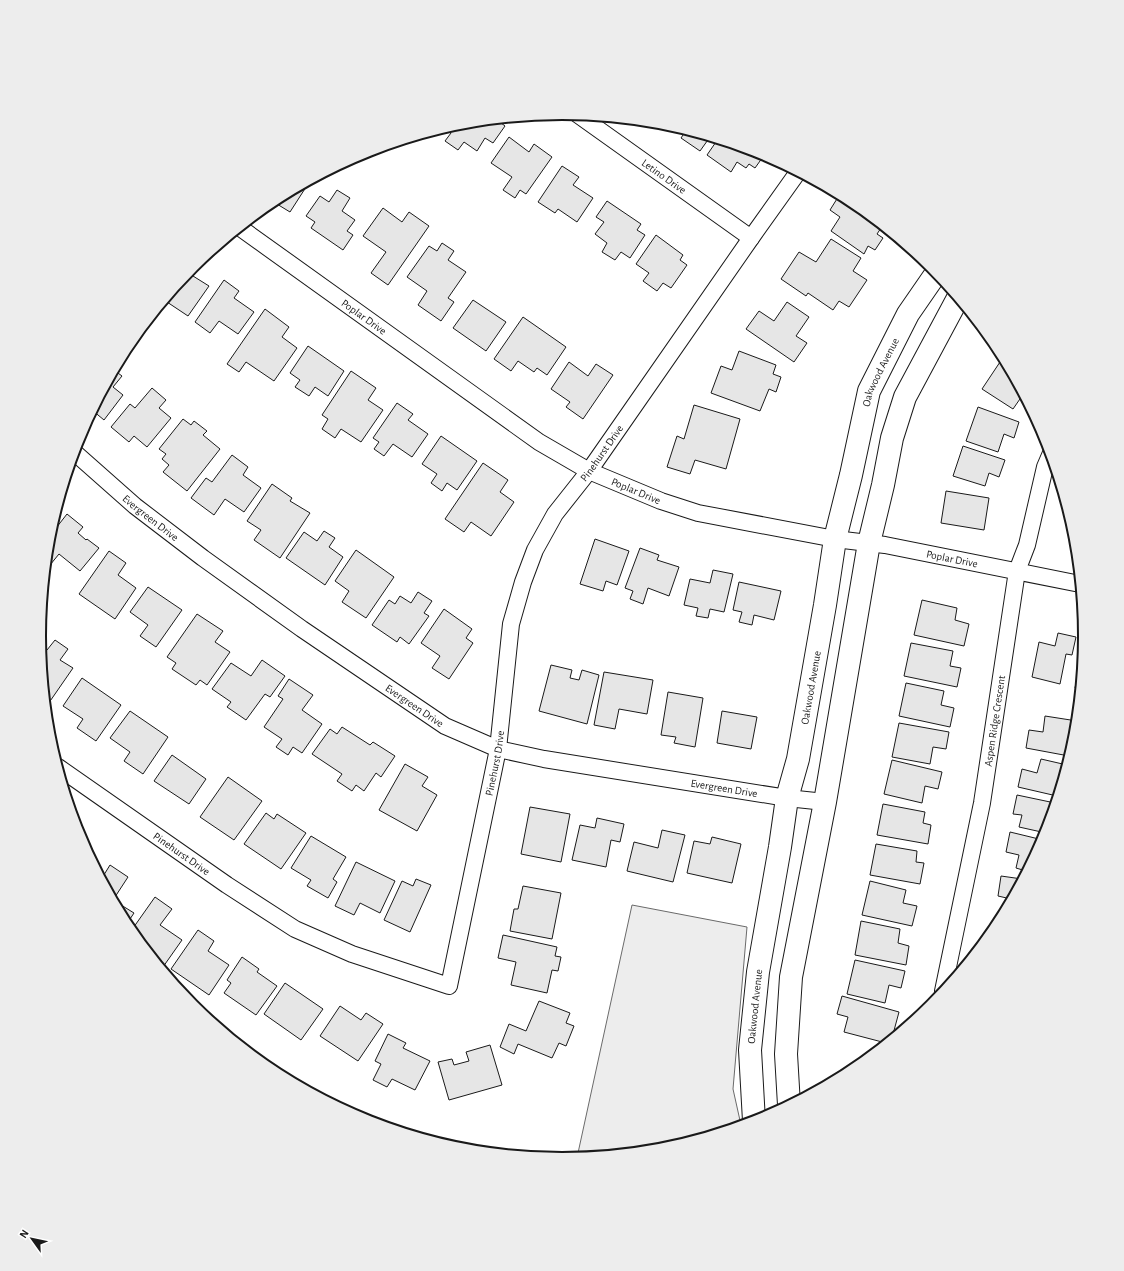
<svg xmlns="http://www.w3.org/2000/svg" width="1124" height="1271" viewBox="0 0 1124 1271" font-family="'Alegreya Sans',sans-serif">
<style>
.built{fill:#ededed;stroke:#6a6a6a}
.building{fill:#e6e6e6;stroke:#1a1a1a}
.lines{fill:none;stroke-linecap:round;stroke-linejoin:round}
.street-casing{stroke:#1a1a1a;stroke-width:18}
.secondary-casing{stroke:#1a1a1a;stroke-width:24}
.street{stroke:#fff;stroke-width:16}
.secondary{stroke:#fff;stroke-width:22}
.labels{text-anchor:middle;stroke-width:3;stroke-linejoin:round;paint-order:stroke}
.street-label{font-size:11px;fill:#1a1a1a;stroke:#fff}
.rim{fill:none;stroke:#1a1a1a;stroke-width:2}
</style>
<rect width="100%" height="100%" fill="#fff"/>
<path class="built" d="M632 905 747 927 733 1089 741 1125 664 1148 589 1156 578 1153Z"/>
<g class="building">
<path d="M496 119 505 126 493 143 485 138 477 151 464 142 458 150 445 141 451 133 443 128 460 123Z"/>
<path d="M687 129 710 137 700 151 681 138Z"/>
<path d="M509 137 529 152 534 144 552 157 526 194 520 190 515 198 503 190 512 177 491 163Z"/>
<path d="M718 139 762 152 765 154 755 168 749 164 746 168 737 162 731 172 707 155Z"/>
<path d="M562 166 579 177 573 185 593 198 577 222 558 209 555 213 538 202Z"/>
<path d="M306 182 308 184 290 212 272 201Z"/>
<path d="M337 190 350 198 342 211 355 220 347 231 353 235 343 250 311 228 315 222 306 216 320 196 329 202Z"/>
<path d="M840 194 853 201 883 225 877 234 883 238 875 250 868 246 864 254 831 231 840 217 830 210Z"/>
<path d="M607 201 641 224 637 230 645 235 630 258 621 252 615 260 602 252 607 243 595 234 604 222 596 217Z"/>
<path d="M383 208 402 222 409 212 429 226 388 285 371 273 386 252 363 236Z"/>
<path d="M656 235 683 255 680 260 687 265 671 288 663 283 657 291 643 281 649 273 636 264Z"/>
<path d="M831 239 861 258 853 271 867 280 849 307 839 301 833 310 808 293 806 296 781 279 799 252 816 262Z"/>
<path d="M442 243 454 251 448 260 466 272 448 298 454 302 441 321 418 305 427 291 407 277 429 246 437 251Z"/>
<path d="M198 261 202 264 193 276 209 286 188 316 164 300 192 266Z"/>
<path d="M224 280 239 291 234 298 254 312 238 334 219 321 210 333 195 322Z"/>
<path d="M473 300 506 322 486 351 453 328Z"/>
<path d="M787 302 809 317 796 336 807 343 794 362 746 329 759 311 774 321Z"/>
<path d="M265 309 289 327 282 337 297 348 274 381 246 362 239 372 227 364Z"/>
<path d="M523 317 566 347 547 375 537 368 534 372 518 361 511 371 494 359Z"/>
<path d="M308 346 344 371 328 396 315 387 309 396 295 387 300 380 290 373Z"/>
<path d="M739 351 776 365 773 374 781 377 776 392 769 389 760 411 711 393 721 366 732 370Z"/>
<path d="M569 362 588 376 596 364 613 375 583 419 566 407 570 402 551 389Z"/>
<path d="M1000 362 1009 368 1025 398 1022 396 1013 409 982 389Z"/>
<path d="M114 370 122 376 113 387 123 395 104 420 92 410Z"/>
<path d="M351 371 376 388 368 400 383 410 361 442 341 429 335 438 322 429 328 419 322 415Z"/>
<path d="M152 388 166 400 159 408 171 418 147 447 134 436 129 442 111 427 130 404 135 408Z"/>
<path d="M397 403 413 414 408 420 428 434 412 457 393 444 384 456 374 449 379 442 373 438Z"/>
<path d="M694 405 740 419 726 469 695 460 690 474 667 467 677 436 684 439Z"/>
<path d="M978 407 1019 422 1014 438 1004 434 998 452 966 441Z"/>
<path d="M183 419 191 425 194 421 207 431 203 435 220 449 187 491 163 472 169 465 162 459 166 454 159 449Z"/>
<path d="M441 436 477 461 457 490 447 483 442 491 431 483 437 474 422 464Z"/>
<path d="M963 446 1005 460 999 477 989 473 985 486 953 476Z"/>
<path d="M232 455 248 467 243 475 261 488 244 512 225 499 214 515 191 498 206 478 212 482Z"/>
<path d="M483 463 508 480 500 492 514 502 491 536 471 522 464 532 445 519Z"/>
<path d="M272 484 292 498 290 501 310 513 280 558 254 540 261 530 247 521Z"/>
<path d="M946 491 989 498 984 530 941 523Z"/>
<path d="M67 514 83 527 78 533 86 540 87 539 99 548 80 571 59 554 50 565 46 562 49 537Z"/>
<path d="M324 531 335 538 329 547 343 557 325 585 286 558 304 532 317 541Z"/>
<path d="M595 539 629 551 617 585 606 581 603 591 580 584Z"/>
<path d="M640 548 659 555 657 560 679 567 669 596 648 588 643 604 630 599 633 591 625 588Z"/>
<path d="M356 550 394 577 366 618 342 602 349 591 335 581Z"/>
<path d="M109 551 126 563 118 575 136 588 115 619 79 594Z"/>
<path d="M713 570 733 574 724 612 710 609 708 618 696 616 698 608 684 605 690 579 710 583Z"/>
<path d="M739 582 781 591 774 620 754 615 752 625 739 622 742 612 733 610Z"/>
<path d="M148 587 182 610 156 647 140 636 148 625 130 612Z"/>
<path d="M418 592 432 601 424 613 429 616 409 644 400 637 397 642 372 625 389 600 395 604 400 596 411 603Z"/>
<path d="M922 600 957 608 955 620 969 624 964 646 914 635Z"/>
<path d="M444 609 472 629 466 638 473 643 449 679 432 668 440 656 421 643Z"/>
<path d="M197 614 223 631 215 642 230 652 207 685 200 680 196 685 172 669 176 663 167 657Z"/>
<path d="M1058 633 1076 637 1072 655 1066 654 1060 684 1032 677 1039 642 1055 646Z"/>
<path d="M55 640 68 649 60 660 73 668 46 707 40 645 47 650Z"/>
<path d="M911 643 953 651 950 666 961 668 957 687 904 676Z"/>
<path d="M1083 653 1080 689 1075 688Z"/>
<path d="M262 660 285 676 270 697 265 694 246 720 227 707 231 702 212 689 231 663 251 676Z"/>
<path d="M551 665 572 670 570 678 579 680 582 670 599 675 587 724 539 711Z"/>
<path d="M604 672 653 680 647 714 619 709 615 729 594 725Z"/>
<path d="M82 678 121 705 96 741 77 728 83 719 63 706Z"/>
<path d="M289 679 313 695 302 710 322 724 302 753 293 747 288 755 276 747 282 739 264 727 283 699 278 696Z"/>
<path d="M906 683 944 691 941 705 954 708 950 727 899 716Z"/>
<path d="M668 692 703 698 695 747 674 743 676 737 661 735Z"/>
<path d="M130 711 168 737 143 774 124 761 130 752 110 738Z"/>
<path d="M722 711 757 717 751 749 717 743Z"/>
<path d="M1045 716 1077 721 1075 738 1069 756 1026 748 1029 730 1043 732Z"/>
<path d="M899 723 949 732 946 749 933 747 930 764 892 757Z"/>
<path d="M342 727 370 745 373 742 395 756 381 777 376 773 364 791 356 785 352 791 337 781 342 774 312 754 330 729 337 734Z"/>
<path d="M172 755 206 779 189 804 154 781Z"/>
<path d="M1041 759 1067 765 1057 796 1018 787 1022 769 1037 773Z"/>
<path d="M892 760 942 772 938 789 925 786 922 803 884 794Z"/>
<path d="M405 764 428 777 422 786 437 795 417 831 379 810Z"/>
<path d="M228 777 262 801 234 840 200 817Z"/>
<path d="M1017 795 1055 803 1046 833 1019 827 1022 815 1013 814Z"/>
<path d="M883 804 925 812 923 823 931 825 928 844 877 835Z"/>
<path d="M530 807 570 814 561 862 521 854Z"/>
<path d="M266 813 274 819 277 814 306 833 281 869 244 844Z"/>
<path d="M597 818 624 824 620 842 611 840 606 867 572 860 580 825 595 828Z"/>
<path d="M662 830 685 835 673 882 627 871 634 842 658 848Z"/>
<path d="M1010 832 1043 840 1026 871 1016 868 1019 855 1006 852Z"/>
<path d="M311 836 346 857 333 879 337 882 328 898 307 886 311 880 291 868Z"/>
<path d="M712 837 741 844 732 883 687 873 694 841 710 844Z"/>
<path d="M876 844 917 851 916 862 924 863 920 884 870 875Z"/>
<path d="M356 862 395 881 380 913 360 903 354 915 335 906Z"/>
<path d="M110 865 128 877 113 900 134 913 126 925 102 878Z"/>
<path d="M1001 876 1022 879 1011 899 998 896Z"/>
<path d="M416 879 431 885 410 932 384 920 402 881 413 886Z"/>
<path d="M870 881 906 890 903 903 917 906 912 926 862 915Z"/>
<path d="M523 886 561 893 552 939 510 931 514 909H518Z"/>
<path d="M155 897 172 909 160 925 182 940 163 967 159 964 131 931Z"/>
<path d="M861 921 900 929 898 943 909 946 906 965 855 955Z"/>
<path d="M198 930 214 941 208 951 229 965 209 995 171 969Z"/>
<path d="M503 935 557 947 555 956 561 957 558 971 552 970 547 993 511 985 516 962 498 958Z"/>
<path d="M242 957 259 969 257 972 277 986 256 1015 224 993 231 983 227 980Z"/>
<path d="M855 960 905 971 901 988 889 985 885 1003 847 994Z"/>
<path d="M285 983 323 1009 301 1040 264 1014Z"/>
<path d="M842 996 899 1012 892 1038 886 1043 844 1032 848 1017 837 1014Z"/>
<path d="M539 1001 570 1013 566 1023 574 1026 566 1046 559 1043 552 1058 518 1044 514 1054 500 1047 509 1024 526 1031Z"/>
<path d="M340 1006 361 1020 366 1013 383 1024 358 1061 320 1036Z"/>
<path d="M388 1034 406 1043 403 1048 430 1061 415 1090 392 1079 387 1087 373 1080 381 1064 375 1061Z"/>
<path d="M490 1045 502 1085 449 1100 438 1062 452 1059 454 1065 469 1061 466 1052Z"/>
</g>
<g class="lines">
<defs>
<g id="street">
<path id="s1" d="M577 114 751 238"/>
<path id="s2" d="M239 227 539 442 589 471 661 501 698 513 835 539 885 545 1080 584"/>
<path id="s3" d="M74 452 135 506 203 558 302 629 445 726 498 749 544 759 787 798 825 802"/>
<path id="s4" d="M58 767 227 885 295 929 352 954 449 986 498 749 511 624 523 582 535 550 555 514 589 471 751 238 798 172"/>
<path id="s5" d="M943 991 982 803 1017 571 1027 545 1045 467 1051 453"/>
</g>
<g id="secondary">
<path d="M789 1105 786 1054 791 977 825 802 869 543 883 485 892 438 905 397 958 298"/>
<path id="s6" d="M754 1121 750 1050 758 972 780 847 787 798 798 759 825 605 835 539 851 475 869 391 908 314 937 272"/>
</g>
</defs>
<use href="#street" class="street-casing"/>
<use href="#secondary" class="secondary-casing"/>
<use href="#street" class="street"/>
<use href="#secondary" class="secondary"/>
</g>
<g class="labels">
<g class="street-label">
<text dy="4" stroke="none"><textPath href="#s1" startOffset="107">Letino Drive</textPath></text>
<text dy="4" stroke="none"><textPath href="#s2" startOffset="154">Poplar Drive</textPath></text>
<text dy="4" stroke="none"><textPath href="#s6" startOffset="763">Oakwood Avenue</textPath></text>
<text dy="4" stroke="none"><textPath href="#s4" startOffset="1015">Pinehurst Drive</textPath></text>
<text dy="4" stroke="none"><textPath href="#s2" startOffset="478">Poplar Drive</textPath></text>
<text dy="4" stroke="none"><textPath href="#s3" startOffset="101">Evergreen Drive</textPath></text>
<text dy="4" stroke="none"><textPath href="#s2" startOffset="802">Poplar Drive</textPath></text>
<text dy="4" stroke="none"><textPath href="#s6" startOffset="439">Oakwood Avenue</textPath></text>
<text dy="4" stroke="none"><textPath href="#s3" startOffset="425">Evergreen Drive</textPath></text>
<text dy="4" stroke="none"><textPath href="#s5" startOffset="275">Aspen Ridge Crescent</textPath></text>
<text dy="4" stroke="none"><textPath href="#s4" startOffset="679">Pinehurst Drive</textPath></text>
<text dy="4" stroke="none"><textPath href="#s3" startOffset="749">Evergreen Drive</textPath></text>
<text dy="4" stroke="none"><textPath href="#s4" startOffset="151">Pinehurst Drive</textPath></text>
<text dy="4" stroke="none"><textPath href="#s6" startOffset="115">Oakwood Avenue</textPath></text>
</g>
</g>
<path d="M0 0H1124V1271H0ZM46 636a516 516 0 1 1 1032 0a516 516 0 1 1-1032 0Z" fill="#ededed" fill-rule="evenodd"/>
<path class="rim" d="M46 636a516 516 0 1 1 1032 0a516 516 0 1 1-1032 0Z"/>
<g transform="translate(32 1239) rotate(303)" stroke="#ffffff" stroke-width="3" paint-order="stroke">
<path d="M0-3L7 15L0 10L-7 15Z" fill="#1a1a1a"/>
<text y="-6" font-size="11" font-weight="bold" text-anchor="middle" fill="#1a1a1a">N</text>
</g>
</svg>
